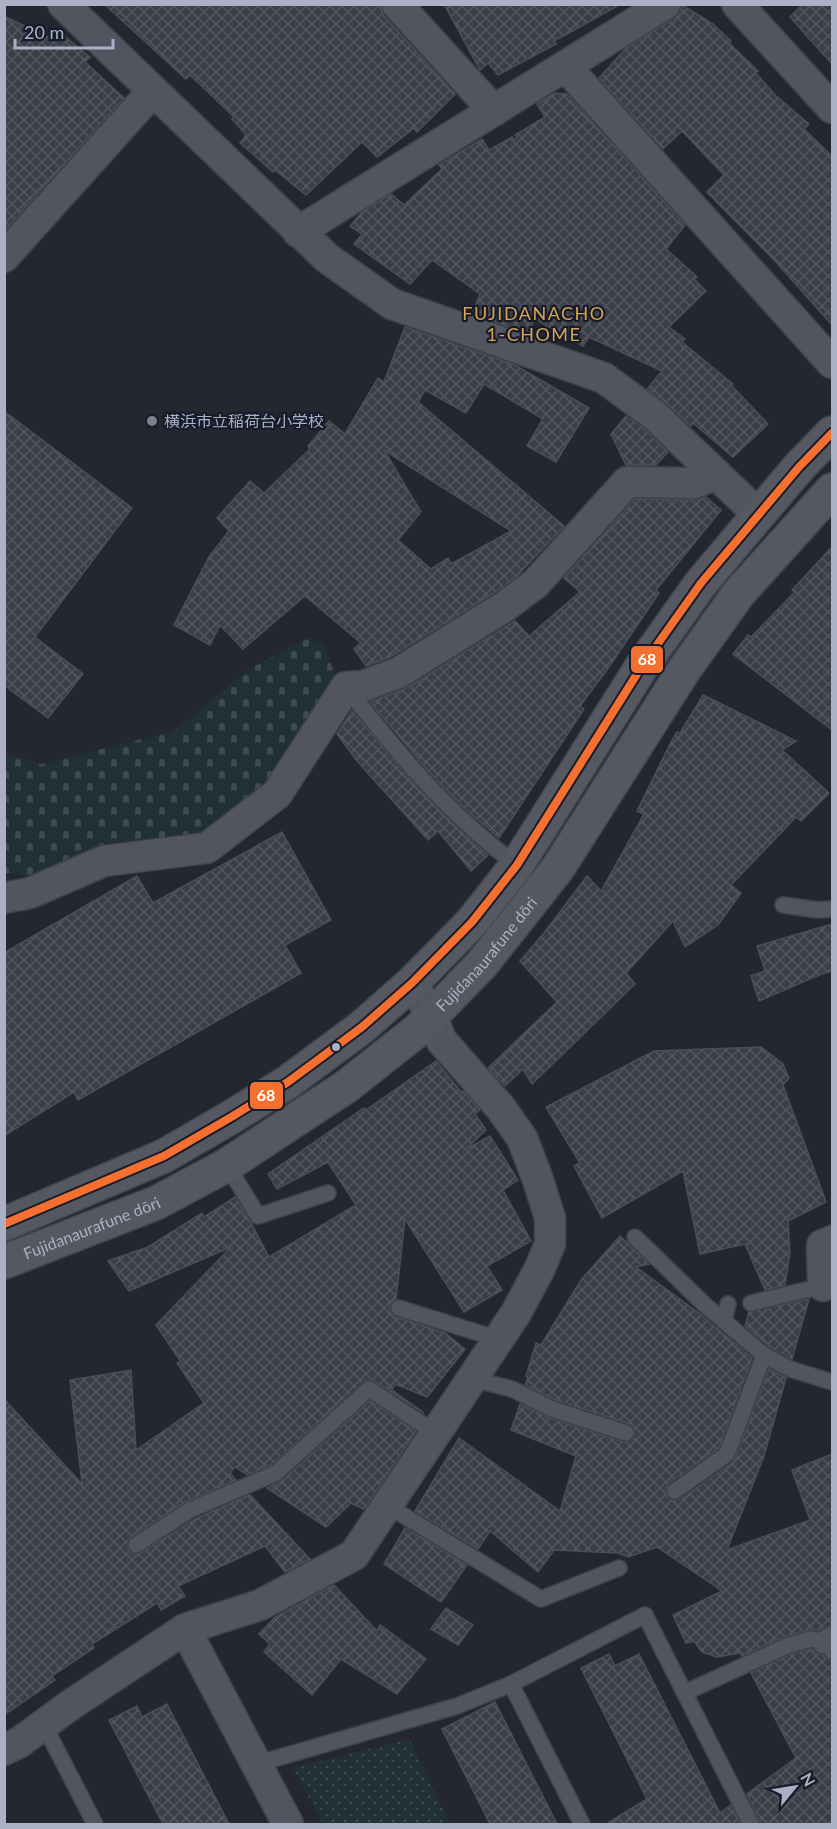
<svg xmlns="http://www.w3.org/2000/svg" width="837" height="1829" viewBox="0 0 837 1829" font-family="Lato,'Noto Sans JP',sans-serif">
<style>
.green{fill:url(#green-dots)}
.cemetery{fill:url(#cemetery-stones)}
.building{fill:url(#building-cross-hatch);stroke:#4b4e59;stroke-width:1.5;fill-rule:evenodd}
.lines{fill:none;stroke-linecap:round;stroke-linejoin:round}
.service-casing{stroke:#40424a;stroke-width:18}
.pedestrian-casing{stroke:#40424a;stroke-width:26}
.minor-casing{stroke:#40424a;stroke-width:33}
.primary-casing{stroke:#41444d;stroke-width:36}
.service{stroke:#52555f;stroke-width:15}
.pedestrian{stroke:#52555f;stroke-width:22}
.minor{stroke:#52555f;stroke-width:30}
.primary{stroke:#555761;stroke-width:33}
.bus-1-casing{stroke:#171c2b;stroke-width:12}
.bus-1{stroke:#f46f30;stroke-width:8}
.poi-dot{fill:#7c8090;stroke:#171c2b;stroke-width:2}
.bus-dot{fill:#abb0c4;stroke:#171c2b;stroke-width:2}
.labels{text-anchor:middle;stroke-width:4.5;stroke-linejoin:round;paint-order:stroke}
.poi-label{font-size:16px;fill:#abb0c4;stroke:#171c2b;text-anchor:start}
.street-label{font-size:16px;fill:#abb0c4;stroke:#171c2b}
.neighbourhood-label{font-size:18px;letter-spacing:1.5px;fill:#d7a153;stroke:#171c2b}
.line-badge{stroke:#171c2b;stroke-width:2}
.badge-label{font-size:16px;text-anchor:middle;font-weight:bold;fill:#fff}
</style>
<defs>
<pattern id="green-dots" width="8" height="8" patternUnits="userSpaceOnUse" patternTransform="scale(1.5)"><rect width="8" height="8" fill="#213036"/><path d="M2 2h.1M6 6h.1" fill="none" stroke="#3f4b51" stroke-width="1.8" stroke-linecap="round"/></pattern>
<pattern id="cemetery-stones" width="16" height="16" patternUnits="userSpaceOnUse" patternTransform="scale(1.5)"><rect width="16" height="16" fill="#213036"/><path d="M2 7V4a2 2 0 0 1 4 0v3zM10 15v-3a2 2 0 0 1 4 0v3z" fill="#3f4b51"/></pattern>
<pattern id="building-cross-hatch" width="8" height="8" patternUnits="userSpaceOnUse" patternTransform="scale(1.5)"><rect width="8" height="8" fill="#3b3e47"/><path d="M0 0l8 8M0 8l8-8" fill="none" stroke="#555760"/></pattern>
</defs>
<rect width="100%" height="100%" fill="#242730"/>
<path class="green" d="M409 1739 450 1824H323L293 1768Z"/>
<path class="cemetery" d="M307 639 324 644 338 684 274 786 204 837 109 849 32 876 5 873V753L41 764 174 731 251 668Z"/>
<g class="building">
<path d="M104 4H380L384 16 455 94 417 132 414 128 377 157 362 142 306 195 275 170 273 172 240 143 246 135 232 119 234 117 190 75 186 79Z"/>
<path d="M444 4H621L554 41 556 44 498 75 488 63 480 70Z"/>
<path d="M803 4H832V64L790 17Z"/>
<path d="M682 5 713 24 731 41 729 43 758 71 756 73 774 94 809 124 804 129 832 156V325L775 261 707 192 724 175 682 131 663 149 599 78 626 48 675 18 680 13Z"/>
<path d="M4 16 55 41 62 34 90 57 85 62 124 98 4 231Z"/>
<path d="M554 93 567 94 685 225 666 249 697 277 694 279 706 291 669 327 685 339 682 342 733 384 731 385 768 424 733 457 693 423 691 426 666 403 647 389 662 371 589 337 583 346 535 319 528 333 472 314 480 294 432 260 410 284 354 244 362 234 350 226 362 212 391 194 404 205 442 169 439 165 482 139 489 150 512 137 515 140 517 138 515 135 545 117 537 104Z"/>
<path d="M405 327 515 365 589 408 556 462 527 446 543 419 484 384 466 413 425 390 418 402 564 526 517 576 494 593 390 657 366 666 354 649 361 643 305 596 243 649 220 625 210 645 174 625 209 557 229 531 217 518 250 481 264 493 310 449 308 446 329 421 345 434 378 378 384 382ZM384 450 464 501 511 531 451 564 448 558 431 569 398 540 421 512Z"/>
<path d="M4 411 132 508 35 637 83 674 48 718 4 685Z"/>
<path d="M626 416 643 428 668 452 656 465H626L611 434Z"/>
<path d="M706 497 721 510 656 590 659 593 609 667 580 706 584 709 499 838 465 809 430 773 370 702 407 688 515 621 529 636 580 592 564 578 635 499 694 500Z"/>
<path d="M832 547V730L733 654 748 635 751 637 795 592 792 590Z"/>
<path d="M703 695 796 741 782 750 829 793 801 821 796 817 731 885 741 893 718 925 685 947 673 921 626 973 635 984 532 1084 523 1069 505 1086 488 1068 557 1002 520 961 544 933 587 876 601 891 644 814 637 811 671 742 677 732 680 733Z"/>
<path d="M352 711 416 786 452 823 488 855 471 871 438 831 428 840 357 761 337 734Z"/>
<path d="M282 832 331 920 285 945 301 973 78 1100 74 1092 4 1136V953L137 876 153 903Z"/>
<path d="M832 924V971L819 975 759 1001 751 976 765 971 757 946Z"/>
<path d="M761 1047 783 1064 789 1078 783 1085 826 1202 788 1221 790 1252 785 1285 765 1290 745 1244 700 1254 683 1171 602 1218 574 1166 580 1163 546 1107 654 1051Z"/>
<path d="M436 1061 462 1093 463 1091 480 1110 475 1114 486 1130 466 1149 490 1136 518 1180 503 1190 531 1241 487 1266 502 1290 464 1312 405 1219 396 1299 390 1305V1311L396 1317 445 1333 465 1349 427 1397 395 1384 392 1390 424 1413 374 1381 366 1380 271 1465 247 1475 235 1467 230 1473 236 1480 185 1502 131 1537 127 1541 128 1550 132 1554 141 1553 195 1519 250 1495 310 1559 285 1572 265 1546 178 1586 185 1596 161 1610 157 1603 92 1644 94 1648 52 1676 55 1680 4 1715V1399L82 1484 70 1380 131 1370 136 1450 204 1403 177 1363 181 1362 156 1325 231 1247 129 1291 108 1261 148 1247 202 1213 204 1217 235 1197 251 1223 269 1257 356 1205 328 1162 277 1189 268 1174 364 1108 366 1110Z"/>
<path d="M620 1236 649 1264 636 1267 700 1314 752 1358 719 1448 669 1483 666 1488 667 1496 672 1500 681 1499 733 1462 736 1457 769 1369 786 1378 764 1456 727 1550 810 1520 792 1470 832 1454V1625L817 1630H808L786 1636 742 1656 740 1653 717 1657 702 1652 694 1641 686 1643 673 1615 722 1591 657 1547 628 1557 618 1553 554 1550 538 1572 490 1531 478 1549 415 1511 459 1438 560 1511 576 1456 511 1430 520 1404 549 1418 623 1442 633 1440 635 1430 630 1424 556 1400 525 1385 528 1377 526 1376 536 1343 541 1345 581 1280Z"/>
<path d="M809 1299 792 1359 770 1347 745 1326 749 1312Z"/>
<path d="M370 1401 416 1431 365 1508 363 1509 351 1503 326 1527 267 1488 283 1480Z"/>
<path d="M405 1528 467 1565 441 1602 384 1564Z"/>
<path d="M334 1585 377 1631 380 1625 426 1659 397 1694 341 1659 312 1695 264 1652 270 1644 259 1634 275 1617Z"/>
<path d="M446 1608 473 1625 458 1645 431 1629Z"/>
<path d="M811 1649 832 1661V1824H761L747 1794 796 1758 751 1673 792 1654Z"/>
<path d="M609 1654 615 1666 639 1654 720 1813 731 1805 740 1824H606L647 1799 581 1668Z"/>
<path d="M495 1702 557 1824H490L442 1729Z"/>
<path d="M167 1704 229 1824H163L109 1720 137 1706 142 1717Z"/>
</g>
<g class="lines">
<defs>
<g id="service">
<path d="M346 684C351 697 365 710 373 721 416 775 462 825 517 865"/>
<path d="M783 905 818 910 832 909"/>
<path d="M227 1165 258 1216 328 1193"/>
<path d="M635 1237 705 1305 764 1355 790 1369 832 1382"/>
<path d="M751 1303 823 1286"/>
<path d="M399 1308 498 1339"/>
<path d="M724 1321 728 1304"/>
<path d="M472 1379 512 1389 552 1409 626 1433"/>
<path d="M675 1491 727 1454 764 1355"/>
<path d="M388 1506 541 1599 619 1568"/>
<path d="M136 1545 190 1510 276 1473 369 1389 436 1433"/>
<path d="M511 1684 582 1824"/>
<path d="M684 1693 789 1645 811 1639 824 1642 832 1651"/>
<path d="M44 1725 95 1824"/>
<path d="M256 1764 457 1706 511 1684 645 1615 751 1824"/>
</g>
<path id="pedestrian" d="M824 1642 832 1638"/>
<g id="minor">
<path d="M63 4 327 258 392 304 604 378 654 415 759 515"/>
<path d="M397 4 494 111"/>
<path d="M737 4 832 108"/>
<path d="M566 67 832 363"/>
<path d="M298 232 665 4"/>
<path d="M4 257 152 92"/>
<path d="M4 898 30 893 104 861 207 848 277 794 346 687 363 686 398 673 504 607 536 583 627 482 694 483 715 475"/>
<path d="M823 1286 822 1245 832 1241"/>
<path d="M185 1629 288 1824"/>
<path d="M4 1750 20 1742 69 1706 185 1629 260 1605 354 1555 516 1313 539 1270 550 1244V1218L537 1177 522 1138 500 1107 441 1040 432 1016 412 983"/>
</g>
<g id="primary">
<path d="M4 1224 164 1156 233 1116 288 1082 362 1027 412 983 472 922 517 865 642 666 701 583 799 467 832 433"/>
<path id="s1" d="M4 1262 156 1203 227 1165 347 1086 419 1029 482 964 558 868 684 670 739 593 832 490"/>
</g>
</defs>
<use href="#service" class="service-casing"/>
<use href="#pedestrian" class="pedestrian-casing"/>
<use href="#minor" class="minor-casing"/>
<use href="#primary" class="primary-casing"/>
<use href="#service" class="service"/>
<use href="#pedestrian" class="pedestrian"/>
<use href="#minor" class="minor"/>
<use href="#primary" class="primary"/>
<defs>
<path id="bus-1" d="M4 1224 164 1156 233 1116 288 1082 362 1027 412 983 472 922 517 865 642 666 701 583 799 467 832 433"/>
</defs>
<use href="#bus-1" class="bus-1-casing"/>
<use href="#bus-1" class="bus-1"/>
</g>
<circle class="poi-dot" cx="152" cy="421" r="6"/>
<circle class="bus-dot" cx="336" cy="1047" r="5"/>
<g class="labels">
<g class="poi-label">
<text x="164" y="427">横浜市立稲荷台小学校</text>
</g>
<g class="street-label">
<text dy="6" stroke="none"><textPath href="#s1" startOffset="580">Fujidanaurafune dōri</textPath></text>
<text dy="6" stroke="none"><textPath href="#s1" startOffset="94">Fujidanaurafune dōri</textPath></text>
</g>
<g class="neighbourhood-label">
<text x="534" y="320">FUJIDANACHO<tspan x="534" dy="21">1-CHOME</tspan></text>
</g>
</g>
<g class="line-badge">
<rect x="630" y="645" width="34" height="29" rx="6" fill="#f46f30"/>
<rect x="249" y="1081" width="35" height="29" rx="6" fill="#f46f30"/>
</g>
<g class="badge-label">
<text x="647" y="665">68</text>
<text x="266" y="1101">68</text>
</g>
<rect width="837" height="1829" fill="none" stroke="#abb0c4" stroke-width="12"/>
<g transform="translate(795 1787) rotate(60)" stroke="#171c2b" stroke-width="4.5" paint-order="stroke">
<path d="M0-4.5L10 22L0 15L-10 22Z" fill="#abb0c4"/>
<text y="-9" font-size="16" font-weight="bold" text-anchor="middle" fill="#abb0c4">N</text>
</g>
<path d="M15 39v9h98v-9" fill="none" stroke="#abb0c4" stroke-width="3"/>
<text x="24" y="39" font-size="18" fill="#abb0c4" stroke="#171c2b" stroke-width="4.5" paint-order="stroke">20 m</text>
</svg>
